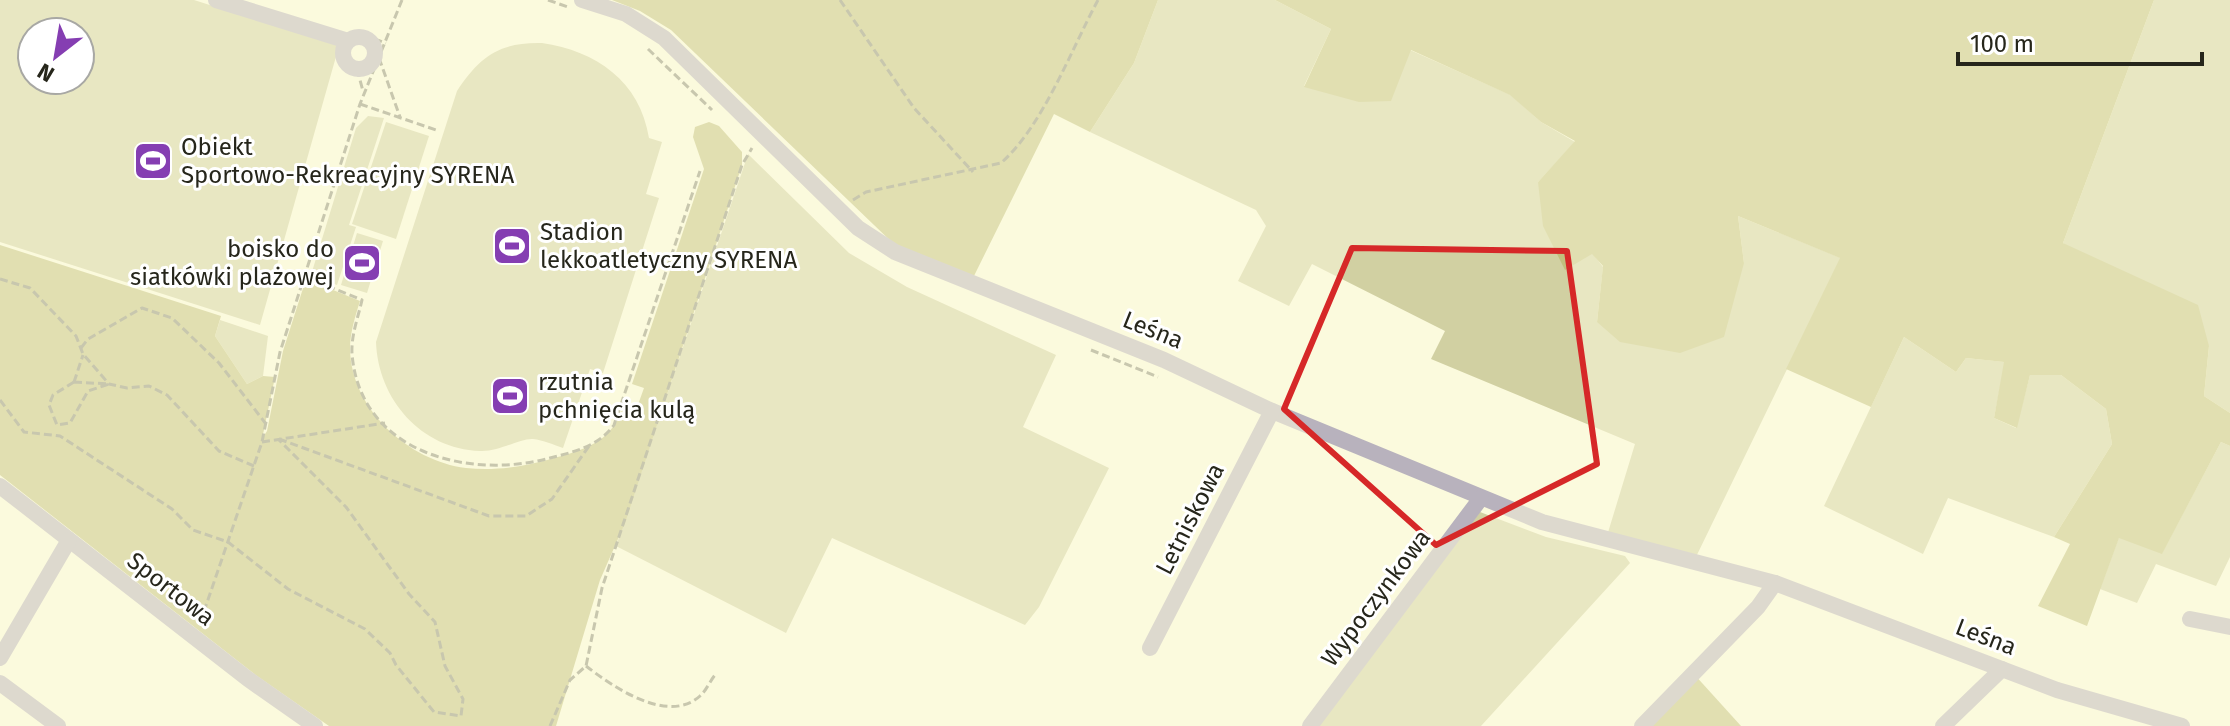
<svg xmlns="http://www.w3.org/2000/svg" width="2230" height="726" viewBox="0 0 2230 726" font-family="'Fira Sans',sans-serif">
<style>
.green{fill:#d1d0a2;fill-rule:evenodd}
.forest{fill:#c1bf7d}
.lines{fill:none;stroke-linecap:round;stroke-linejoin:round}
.path{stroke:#8a8a77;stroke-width:3;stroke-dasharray:8 4;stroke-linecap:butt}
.minor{stroke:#b8b2bd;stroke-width:16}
.marked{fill:none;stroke:#d62828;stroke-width:6;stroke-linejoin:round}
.labels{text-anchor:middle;stroke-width:6;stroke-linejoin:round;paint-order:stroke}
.poi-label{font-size:24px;fill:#26261b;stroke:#fff;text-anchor:start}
.street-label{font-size:24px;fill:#26261b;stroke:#fff}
</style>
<rect width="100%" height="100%" fill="#fbfadd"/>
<g class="green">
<path d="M0 0H194L339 46 260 325 0 242ZM32 32H80V80H32Z"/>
<path d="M1158 0H1275L1331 29 1304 86 1410 50 1511 95 1541 122 1575 142 1538 182 1603 267 1597 322 1744 263 1738 216 1841 258 1694 561 1606 539 1635 444 1431 359 1445 331 1312 264 1289 306 1238 281 1266 226 1256 210 1090 132 1134 63Z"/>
<path d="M2154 0H2230V413L2204 396 2209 346 2063 243Z"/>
<path d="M542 43C596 51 640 81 649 138L662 142 646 194 659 198 603 373 590 369 563 448C554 445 543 440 533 439 520 438 499 452 480 451 421 449 378 399 376 342L457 91C480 56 500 42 542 43Z"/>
<path d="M368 116 384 118 349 225 356 227 337 285 311 275 356 128Z"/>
<path d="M386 122 429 136 396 239 352 224Z"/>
<path d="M748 154 849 253 907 287 1056 355 1023 427 1109 468 1039 607 1025 625 832 538 786 633 616 546Z"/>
<path d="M357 233 383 241 367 293 341 285Z"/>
<path d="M220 320 268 336 263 376 247 384 215 336Z"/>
<path d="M1904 337 1956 372 1966 358 2005 362 1994 418 2016 428 2030 375H2061L2106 409 2112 444 2054 537 1948 498 1923 554 1824 506Z"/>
<path d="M2221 442 2230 446V557L2216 586 2156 564 2137 603 2100 589 2119 537 2162 553Z"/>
<path d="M1480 512 1546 537 1625 556 1630 563 1481 726H1318Z"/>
</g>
<g class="forest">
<path d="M612 0H1158L1134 63 1090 132 1054 114 972 280 899 249 671 30 640 11Z"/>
<path d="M1275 0H2154L2063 243 2198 305 2209 346 2204 396 2230 413V446L2221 442 2162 554 2119 538 2087 626 2038 606 2070 544 2054 537 2112 444 2106 409 2061 375H2030L2017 428 1994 418 2004 362 1966 358 1956 372 1904 337 1871 407 1786 369 1840 258 1738 216 1744 263 1724 337 1680 353 1620 342 1597 322 1603 266 1592 254 1565 270 1543 226 1538 182 1575 141 1541 122 1510 95 1411 50 1391 101 1359 102 1304 87 1331 29Z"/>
<path d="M709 122 719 126 742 152V165L625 523 600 580 556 726H329L257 676 0 475V245L221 316 215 336 247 384 263 376 275 377 262 439 267 431 283 351 306 279 360 301C355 317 350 333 350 349 351 409 409 461 466 468 495 471 523 467 551 459 583 450 610 443 622 410L635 413 644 388 632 384 704 169 693 137 695 127Z"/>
<path d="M1693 673 1741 726H1639Z"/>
</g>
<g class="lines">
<g class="path">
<path d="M548 0 568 7"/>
<path d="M840 0 914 108 973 172"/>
<path d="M363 35 386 43"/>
<path d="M648 49 712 110"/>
<path d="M379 58 400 117"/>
<path d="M357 69 363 91"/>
<path d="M360 104 439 131"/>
<path d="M853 200 866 192 1001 163C1043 126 1071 50 1098 0"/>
<path d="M305 277 362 300C358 318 351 335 352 354 360 453 469 480 550 458 574 452 599 446 614 425L700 171"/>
<path d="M0 279 30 288 76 336 83 354 109 384 127 388 149 386 167 395 219 451 254 466"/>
<path d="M81 348 88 339 142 308 172 318 219 363 266 424"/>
<path d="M1091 350 1158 377"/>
<path d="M74 382 109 384 88 391 70 423 57 425 49 405 53 395Z"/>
<path d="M74 382 83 355"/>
<path d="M0 400 24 432 60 436 172 509 193 530 228 542 288 589 365 629 390 653 396 665 434 712 461 716 463 699 445 666 435 622 409 594 346 507 278 439"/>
<path d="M279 439 489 516H526L552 499 589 446"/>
<path d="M262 442 385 423"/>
<path d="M200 623 262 442 280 352 360 104 402 0"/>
<path d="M586 666C613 687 668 725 700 696 706 691 710 681 715 675"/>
<path d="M550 726 570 680 586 666 602 588 742 165 752 148"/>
</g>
<g class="minor">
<path d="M216 0 348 41"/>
<path d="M582 0 626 14 664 38 858 228 895 252 1164 360 1272 411 1542 522 1775 583 2057 690 2182 726"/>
<circle cx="359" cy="53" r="16"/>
<path d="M0 486 248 679 315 726"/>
<path d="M2190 619 2230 627"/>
<path d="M1150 648 1272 411"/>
<path d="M0 658 69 540"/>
<path d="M0 683 58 726"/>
<path d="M1310 726 1481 498"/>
<path d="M1642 726 1758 607 1775 583"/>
<path d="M1943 726 2002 669"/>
</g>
</g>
<path d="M0 0H2230V726H0ZM1352 248 1567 251 1597 464 1436 545 1284 409Z" fill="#fbfadd" fill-opacity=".55" fill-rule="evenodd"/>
<path class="marked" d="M1352 248 1567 251 1597 464 1436 545 1284 409Z"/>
<defs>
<symbol id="stadium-square" viewBox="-11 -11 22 22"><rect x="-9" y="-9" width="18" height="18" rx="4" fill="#853eb2" stroke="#fff"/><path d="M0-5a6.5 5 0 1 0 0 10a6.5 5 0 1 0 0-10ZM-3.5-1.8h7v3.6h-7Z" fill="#fff"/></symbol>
</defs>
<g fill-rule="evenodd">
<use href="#stadium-square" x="131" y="139" width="44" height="44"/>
<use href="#stadium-square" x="490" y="224" width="44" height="44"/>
<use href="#stadium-square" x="340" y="241" width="44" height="44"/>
<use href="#stadium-square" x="488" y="374" width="44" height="44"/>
</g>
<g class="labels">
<g class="poi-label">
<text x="181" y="155">Obiekt<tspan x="181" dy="28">Sportowo-Rekreacyjny SYRENA</tspan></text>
<text x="540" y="240">Stadion<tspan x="540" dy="28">lekkoatletyczny SYRENA</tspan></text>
<text x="334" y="257" text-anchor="end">boisko do<tspan x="334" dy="28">siatkówki plażowej</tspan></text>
<text x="538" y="390">rzutnia<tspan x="538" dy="28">pchnięcia kulą</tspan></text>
</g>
<g class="street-label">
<text transform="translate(1153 330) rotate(22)" y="8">Leśna</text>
<text transform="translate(1190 519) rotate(-63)" y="8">Letniskowa</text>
<text transform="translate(171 589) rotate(38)" y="8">Sportowa</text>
<text transform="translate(1376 598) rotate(-53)" y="8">Wypoczynkowa</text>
<text transform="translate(1986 637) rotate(21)" y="8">Leśna</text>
</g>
</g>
<g transform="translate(56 56) rotate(211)"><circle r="38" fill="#ffffff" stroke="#a8a8a4" stroke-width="2"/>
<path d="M0-6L14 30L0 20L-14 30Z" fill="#853eb2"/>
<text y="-12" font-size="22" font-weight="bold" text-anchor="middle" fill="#26261b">N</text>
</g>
<path d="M1958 52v12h244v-12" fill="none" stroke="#26261b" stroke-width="4"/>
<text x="1970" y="52" font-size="24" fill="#26261b" stroke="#ffffff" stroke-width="6" paint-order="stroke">100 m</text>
</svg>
